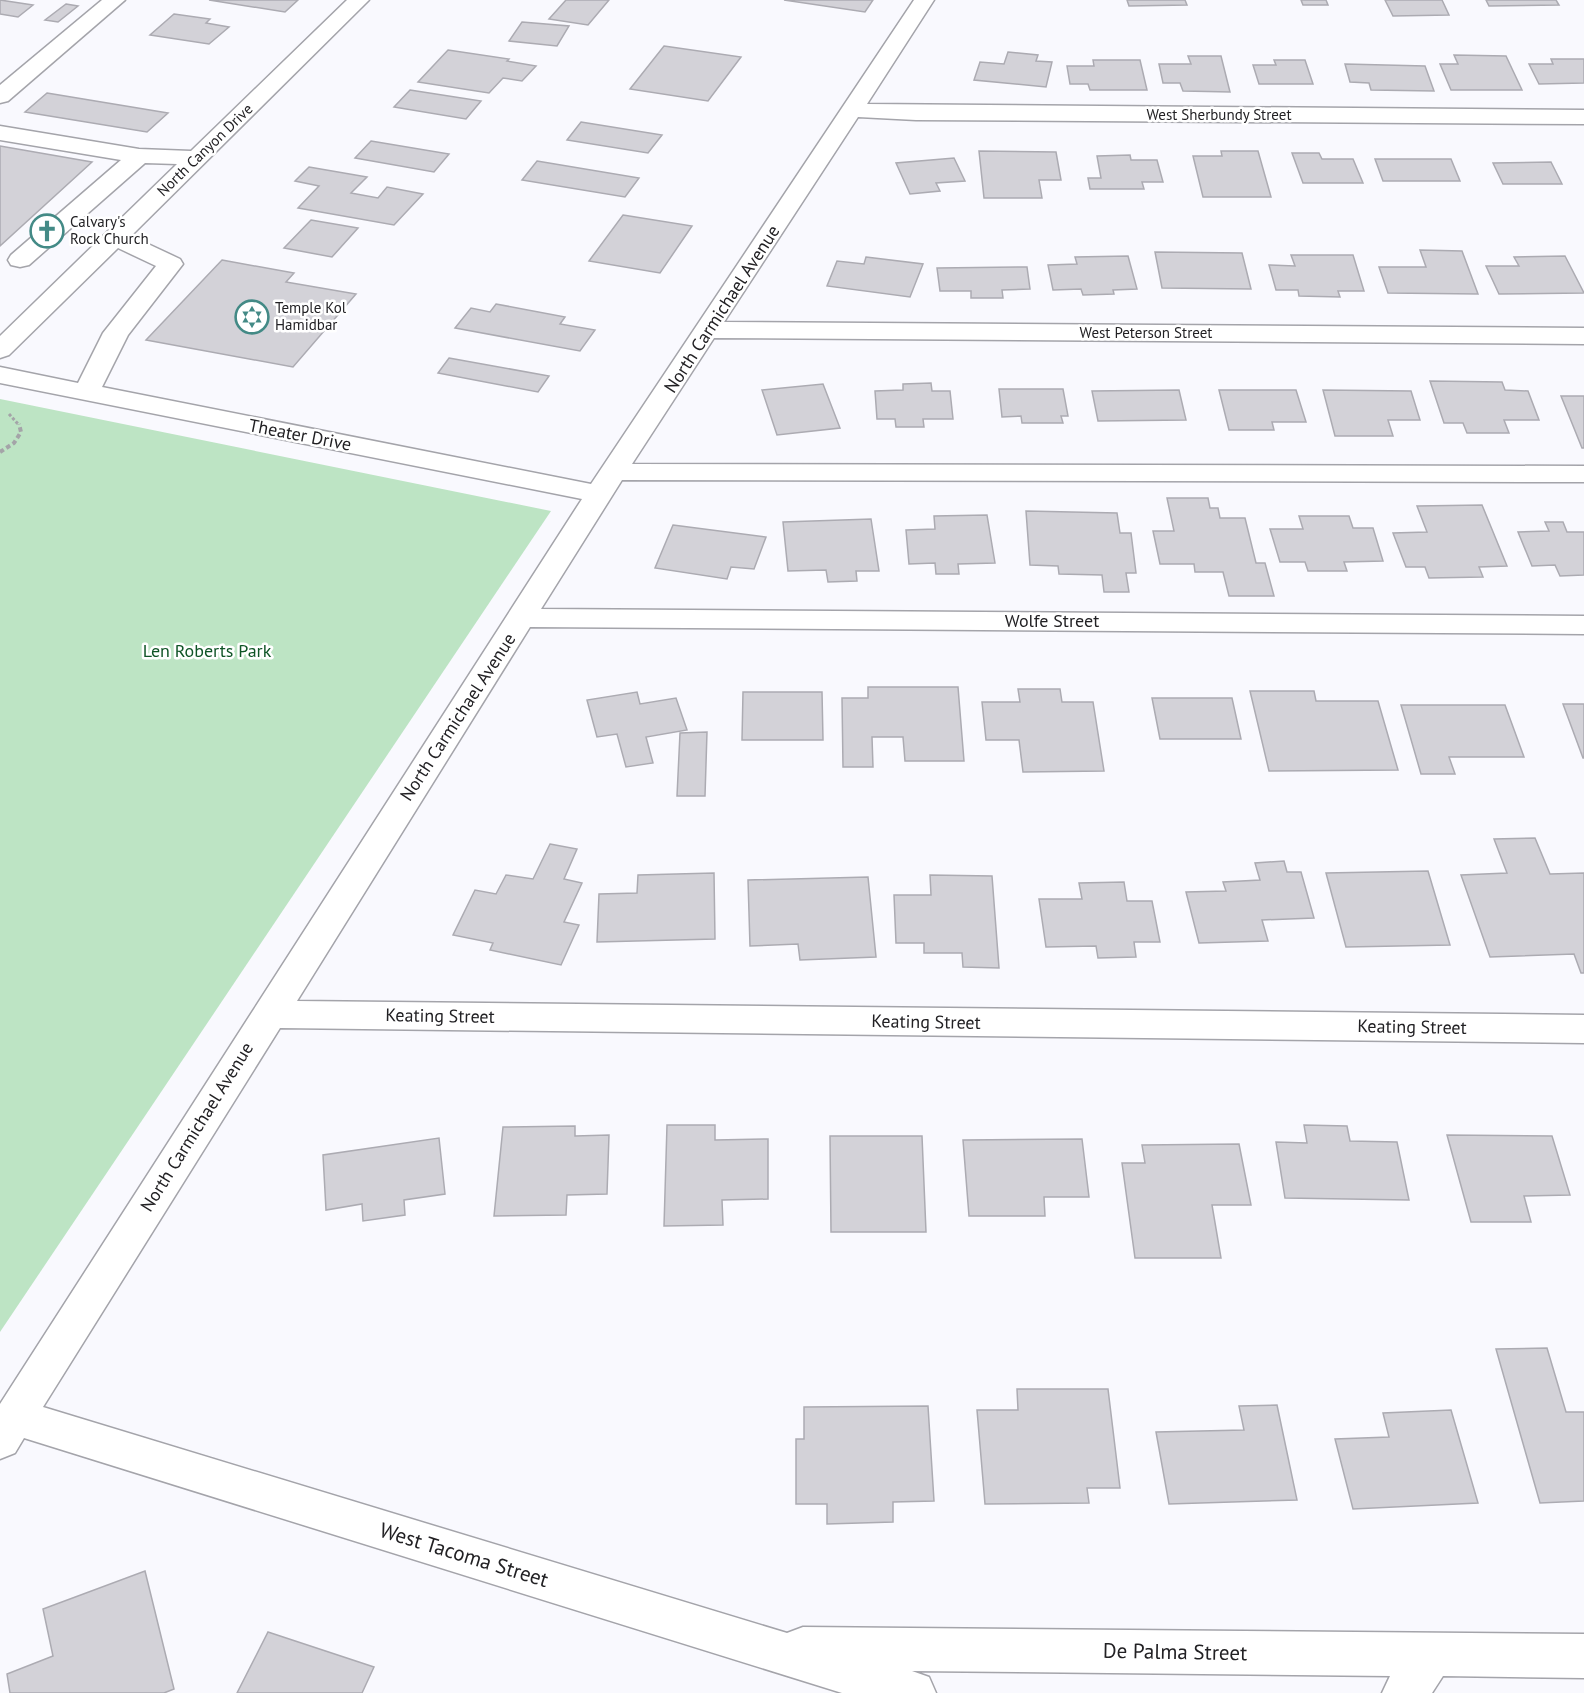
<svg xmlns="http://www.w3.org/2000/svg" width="1584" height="1693" viewBox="0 0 1584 1693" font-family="'PT Sans',sans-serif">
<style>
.green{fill:#bde4c4}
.building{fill:#d3d2d8;stroke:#acabb2;stroke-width:1.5}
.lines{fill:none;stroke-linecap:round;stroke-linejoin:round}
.minor-casing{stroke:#a4a4aa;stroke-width:3}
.path-far1{stroke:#a4a4a8;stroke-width:3;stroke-dasharray:3 2;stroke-linecap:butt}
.path{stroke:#a4a4a8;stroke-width:4;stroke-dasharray:4.5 3;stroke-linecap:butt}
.minor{fill:#fff;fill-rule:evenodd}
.labels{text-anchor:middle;stroke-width:5;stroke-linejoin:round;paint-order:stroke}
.far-street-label{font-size:15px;fill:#222124;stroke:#fff}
.far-poi-label{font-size:15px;fill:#222124;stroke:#fff;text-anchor:start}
.street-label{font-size:18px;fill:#222124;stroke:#fff}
.park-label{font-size:18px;fill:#0f5426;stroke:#fff}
.near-street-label{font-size:21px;fill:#222124;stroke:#fff}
</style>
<rect width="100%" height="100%" fill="#f9f9fe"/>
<path class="green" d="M0 399 551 511 0 1332Z"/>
<g class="building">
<path d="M0 0 33 5 18 17 0 14Z"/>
<path d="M209 0H298L285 12Z"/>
<path d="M566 0H609L588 25 549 19Z"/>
<path d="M784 0H873L865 12Z"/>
<path d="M1127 0H1185L1187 5 1129 6Z"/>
<path d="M1301 0H1326L1328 5H1303Z"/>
<path d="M1385 0H1442L1449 15 1393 16Z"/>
<path d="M1486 0H1556L1559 5 1489 6Z"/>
<path d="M66 4 78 6 58 22 45 20Z"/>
<path d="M174 14 210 19 206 23 229 27 209 44 150 35Z"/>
<path d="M522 22 569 26 557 46 509 41Z"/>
<path d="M664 46 741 57 708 101 630 89Z"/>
<path d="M448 50 509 59 507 61 536 66 522 81 503 78 489 93 418 82Z"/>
<path d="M1008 52 1038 55 1036 61 1052 62 1046 87 974 80 980 62 1004 64Z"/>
<path d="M1454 55 1506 56 1522 90H1451L1440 64H1458Z"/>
<path d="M1188 56H1221L1230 92 1183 91 1180 83H1163L1159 64H1191Z"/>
<path d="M1551 59H1584V83L1539 84 1529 64H1553Z"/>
<path d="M1093 60H1140L1147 90H1090L1088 84H1070L1067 66H1094Z"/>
<path d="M1274 60H1305L1313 84H1259L1253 65H1276Z"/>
<path d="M1345 64 1425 66 1434 91 1371 90 1369 83 1350 82Z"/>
<path d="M410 90 481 101 466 119 394 107Z"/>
<path d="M47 93 168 113 147 132 25 112Z"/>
<path d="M581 122 662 135 648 153 567 140Z"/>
<path d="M371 141 449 154 434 172 355 158Z"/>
<path d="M0 146 92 162 0 246Z"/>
<path d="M979 151 1056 152 1061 180H1039L1042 198H984Z"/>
<path d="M1221 151H1258L1271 197H1203L1193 156H1222Z"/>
<path d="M1292 153H1319L1322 159H1353L1363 183H1303Z"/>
<path d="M1130 155 1131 160H1157L1163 182H1142L1144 189H1090L1088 178H1101L1097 156Z"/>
<path d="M954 158 965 181 936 183 940 191 910 194 896 163Z"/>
<path d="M1375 159H1451L1460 181H1383Z"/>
<path d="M537 161 639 178 625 197 522 180Z"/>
<path d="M1551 162 1562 184H1503L1493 163Z"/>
<path d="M309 167 367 177 351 193 378 198 387 187 423 194 394 225 298 208 319 186 295 181Z"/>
<path d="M623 215 692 226 660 273 589 261Z"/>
<path d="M311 220 358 228 332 257 284 248Z"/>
<path d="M1420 250 1462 251 1478 294 1388 293 1379 267H1426Z"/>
<path d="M1155 252 1242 253 1251 289 1162 288Z"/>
<path d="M1291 255H1353L1364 291H1338L1340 297 1299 296 1298 290H1276L1269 265 1295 266Z"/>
<path d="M1128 256 1137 289 1113 290 1114 294 1083 295 1081 289 1053 290 1048 265 1077 264 1075 257Z"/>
<path d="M1565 256 1584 293 1499 294 1486 266H1519L1514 257Z"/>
<path d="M866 257 923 264 910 297 827 286 837 261 864 264Z"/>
<path d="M222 260 294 273 286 282 356 294 293 367 146 340Z"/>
<path d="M1027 267 1030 289 1002 290 1003 298H971V291H940L937 268Z"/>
<path d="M496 304 565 317 560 324 595 330 580 351 455 328 471 308 490 312Z"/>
<path d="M449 358 549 376 538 392 438 373Z"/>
<path d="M1430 381 1502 382 1505 390 1528 391 1539 420H1504L1509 433H1467L1463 423H1444Z"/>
<path d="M931 383 932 391H950L953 419H923L924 427H896L895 419H877L875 391 903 390V384Z"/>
<path d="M823 384 840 428 777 435 762 390Z"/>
<path d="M999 389H1063L1068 416H1061L1063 423H1022L1021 416 1002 417Z"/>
<path d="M1179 390 1186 420 1098 421 1092 391Z"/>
<path d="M1219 390H1296L1306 422H1272L1274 430H1229Z"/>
<path d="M1323 390 1411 391 1420 420H1388L1393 436H1335Z"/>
<path d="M1561 396H1584V448H1582Z"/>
<path d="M1167 498H1208L1210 508H1218L1220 518H1245L1256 563H1265L1274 596H1229L1223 572H1195L1194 564H1160L1153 531H1174Z"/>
<path d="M1482 505 1507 566 1479 567 1483 577 1429 578 1425 567H1406L1393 533 1427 532 1417 506Z"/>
<path d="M1026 511 1117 513 1120 533H1131L1136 573H1126L1129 592H1104L1102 575 1059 574 1058 566 1030 565Z"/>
<path d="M987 515 995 563 958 564 959 574H936L935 563 909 564 906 530 935 529 934 516Z"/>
<path d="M1299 516H1349L1353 528H1373L1383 561 1344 562 1347 571H1308L1305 562H1280L1270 529H1303Z"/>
<path d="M871 519 879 571H856L857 581 828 582 826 570 788 571 783 522Z"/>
<path d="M1545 522H1563L1567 532H1584V575L1560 576 1555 565 1532 566 1518 532 1549 531Z"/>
<path d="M673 525 766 537 754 569 731 567 727 579 655 568Z"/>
<path d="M868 687H958L964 761H905L903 737H872L873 767H843L842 698H868Z"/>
<path d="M1018 689H1060L1062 702H1093L1104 771 1023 772 1019 740H986L982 702H1020Z"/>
<path d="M1250 691H1314L1316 701H1378L1398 770 1269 771Z"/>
<path d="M637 692 640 704 676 698 687 730 646 737 653 763 626 767 617 734 597 737 587 700Z"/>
<path d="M743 692H822L823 740H742Z"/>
<path d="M1152 698H1232L1241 739H1160Z"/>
<path d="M1563 704H1584V758H1583Z"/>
<path d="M1401 705H1505L1524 757H1449L1455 774H1421Z"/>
<path d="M707 732 705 796H677L680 733Z"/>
<path d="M1535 838 1550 874 1584 873V973H1581L1574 954 1490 957 1461 875 1507 873 1494 839Z"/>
<path d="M550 844 577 849 564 879 582 883 564 922 579 925 561 965 490 950 493 943 453 935 475 890 496 894 506 875 533 879Z"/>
<path d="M1284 861 1287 872H1301L1314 918 1262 920 1268 941 1199 943 1186 892 1226 891 1223 882 1260 880 1255 863Z"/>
<path d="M1428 871 1450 945 1346 947 1326 873Z"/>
<path d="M714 873 715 939 597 942 599 894 637 893 638 875Z"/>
<path d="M930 875 992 876 999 968 963 967 962 953H924V943H896L894 895H931Z"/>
<path d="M868 877 876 957 800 960 798 944 750 946 748 880Z"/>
<path d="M1124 882 1127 901H1152L1160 942H1134L1136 957 1098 958 1096 946 1046 947 1039 899H1082L1079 883Z"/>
<path d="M667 1125H715V1140L768 1139V1199L722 1200 723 1225 664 1226Z"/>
<path d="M1304 1125 1347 1126 1350 1141 1397 1142 1409 1200 1285 1198 1276 1142 1307 1143Z"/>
<path d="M575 1126V1136L609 1135 607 1194 567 1195 566 1215 494 1216 503 1127Z"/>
<path d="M1447 1135 1552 1136 1570 1195 1524 1196 1531 1222H1471Z"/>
<path d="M830 1136H922L926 1232H831Z"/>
<path d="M439 1138 445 1194 404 1200 405 1215 363 1221 362 1204 326 1210 323 1155Z"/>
<path d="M1082 1139 1089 1197H1044L1045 1216H969L963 1140Z"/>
<path d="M1239 1144 1251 1205H1212L1221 1258H1135L1122 1163H1145L1142 1145Z"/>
<path d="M1547 1348 1566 1412H1584V1501L1540 1503 1496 1349Z"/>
<path d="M1017 1389H1108L1120 1488H1087L1089 1503 985 1504 977 1410H1018Z"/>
<path d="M1277 1405 1297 1500 1169 1504 1156 1432 1244 1430 1239 1406Z"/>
<path d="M928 1406 934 1501 893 1502V1522L827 1524V1504H796V1439H804V1407Z"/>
<path d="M1451 1410 1478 1503 1353 1509 1335 1439 1389 1437 1383 1413Z"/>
<path d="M145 1571 174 1689 164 1693H10L7 1674 53 1656 43 1609Z"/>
<path d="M268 1632 374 1667 362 1693H237Z"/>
</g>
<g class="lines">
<defs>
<g id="minor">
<path d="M102 0H125L8 101 0 103V85Z"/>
<path d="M347 0H369L131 236 180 259 183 264 128 335 102 387 591 484 914 0H934L867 104 1584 110V124L916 120 858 117 724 322 1584 328V344L714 338 632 464 1584 466V482L622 480 541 609 1584 616V634L530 627 297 1001 1584 1015V1043L280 1028 43 1407 787 1633 803 1627 1584 1634V1678L1443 1676 1432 1693H1382L1390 1676 912 1671 929 1677 936 1693H842L24 1438 15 1453 0 1459V1404L582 499 0 383V367L78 383 103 333 156 266 118 248 9 355 0 358V336L177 164 145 163 29 265 20 267 11 265 8 260 11 255 121 160 0 140V126L139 149 191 151Z"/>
</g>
</defs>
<use href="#minor" class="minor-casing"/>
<path class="path-far1" d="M9 414 19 425"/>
<path class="path" d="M0 452 14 443 21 432 19 424"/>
<use href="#minor" class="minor"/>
</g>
<defs>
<symbol id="church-ring" viewBox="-11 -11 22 22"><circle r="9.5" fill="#fff" stroke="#438a86" stroke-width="1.5"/><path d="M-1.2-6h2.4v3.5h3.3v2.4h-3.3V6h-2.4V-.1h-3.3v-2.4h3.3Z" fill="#438a86"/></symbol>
<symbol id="synagogue-ring" viewBox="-11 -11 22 22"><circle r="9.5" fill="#fff" stroke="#438a86" stroke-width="1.5"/><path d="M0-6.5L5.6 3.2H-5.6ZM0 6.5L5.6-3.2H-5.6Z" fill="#438a86"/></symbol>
</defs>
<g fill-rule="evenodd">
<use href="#church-ring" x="28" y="212" width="38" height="38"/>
<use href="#synagogue-ring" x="233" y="298" width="38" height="38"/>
</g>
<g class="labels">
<g class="far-street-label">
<text x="1219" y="120">West Sherbundy Street</text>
<text transform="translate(205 150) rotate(-44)" y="5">North Canyon Drive</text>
<text x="1146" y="338">West Peterson Street</text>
</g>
<g class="far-poi-label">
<text x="70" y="227">Calvary's<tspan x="70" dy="17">Rock Church</tspan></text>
<text x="275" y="313">Temple Kol<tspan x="275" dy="17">Hamidbar</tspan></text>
</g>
<g class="street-label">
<text transform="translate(722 309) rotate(-57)" y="6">North Carmichael Avenue</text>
<text transform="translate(300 435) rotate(11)" y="6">Theater Drive</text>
<text x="1052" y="627">Wolfe Street</text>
<text transform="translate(458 717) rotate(-57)" y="6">North Carmichael Avenue</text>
<text transform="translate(440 1016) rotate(1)" y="6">Keating Street</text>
<text transform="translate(926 1022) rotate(1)" y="6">Keating Street</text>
<text transform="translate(1412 1027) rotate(1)" y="6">Keating Street</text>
<text transform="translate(197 1127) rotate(-58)" y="6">North Carmichael Avenue</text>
</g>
<g class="park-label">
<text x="207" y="657">Len Roberts Park</text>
</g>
<g class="near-street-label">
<text transform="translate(464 1555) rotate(17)" y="7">West Tacoma Street</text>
<text transform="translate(1175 1652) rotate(1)" y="7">De Palma Street</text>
</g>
</g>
</svg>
